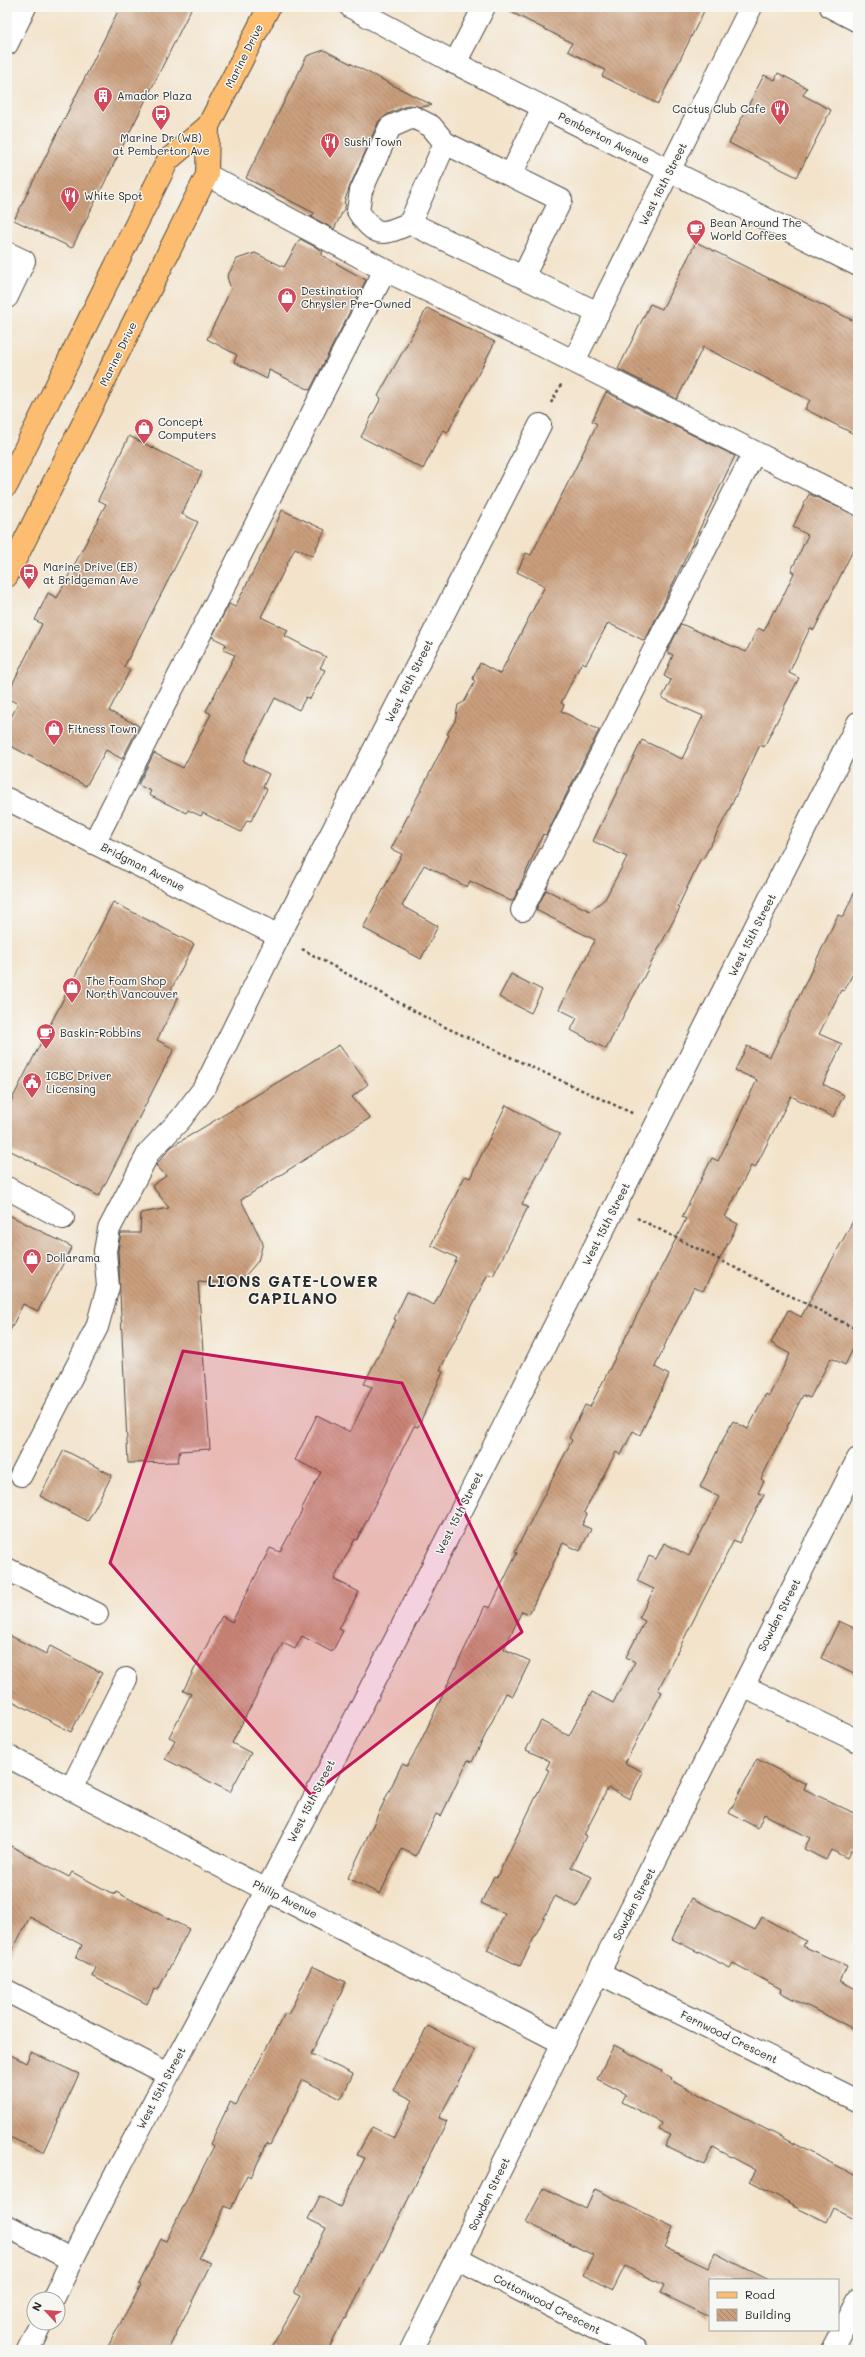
<svg xmlns="http://www.w3.org/2000/svg" width="865" height="2357" viewBox="0 0 865 2357" font-family="Mali,sans-serif">
<style>
.building{fill:url(#building-back-hatch)}
.lines{fill:none;stroke-linecap:round;stroke-linejoin:round}
.minor-casing{stroke:#494743;stroke-width:24}
.major-casing{stroke:#494743;stroke-width:24}
.path{stroke:#494743;stroke-width:2.5;stroke-dasharray:3 3;stroke-linecap:butt}
.minor{stroke:#fff;stroke-width:22}
.major{stroke:#fcbd6f;stroke-width:22}
.marked{fill:#c2185b;fill-opacity:0.2;stroke:#c2185b;stroke-width:3;stroke-linejoin:round}
.labels{text-anchor:middle;stroke-width:3;stroke-linejoin:round;paint-order:stroke}
.street-label{font-size:11px;fill:#2b2b2b;stroke:#f6f6f2}
.poi-label{font-size:11px;fill:#2b2b2b;stroke:#f6f6f2;text-anchor:start}
.district-label{font-size:15px;font-weight:bold;letter-spacing:1px;fill:#2b2b2b;stroke:#f6f6f2}
</style>
<defs>
<pattern id="building-back-hatch" width="6" height="6" patternUnits="userSpaceOnUse"><rect width="6" height="6" fill="#ca9f7d"/><path d="M-1 5l2 2M0 0l6 6M5-1l2 2" fill="none" stroke="#a48267"/></pattern>
</defs>
<rect width="100%" height="100%" fill="#f6f6f2"/>
<filter id="ink" filterUnits="userSpaceOnUse"><feTurbulence type="fractalNoise" baseFrequency=".025" numOctaves="2"/><feDisplacementMap in="SourceGraphic" scale="8" xChannelSelector="R" yChannelSelector="G"/><feConvolveMatrix kernelMatrix="1 2 1 2 8 2 1 2 1" color-interpolation-filters="sRGB"/></filter>
<filter id="wash" filterUnits="userSpaceOnUse"><feTurbulence type="fractalNoise" baseFrequency=".012" numOctaves="4" result="noise"/><feDisplacementMap in="SourceGraphic" scale="16" xChannelSelector="R" yChannelSelector="G"/><feGaussianBlur stdDeviation="0.9" result="paint"/><feColorMatrix in="noise" values="0 0 0 0 0 0 0 0 0 0 0 0 0 0 0 0 0 1.4 0 .05"/><feComposite in="paint" operator="in"/></filter>
<g filter="url(#wash)">
<rect width="100%" height="100%" fill="#f3e3cb"/>
<g id="blocks">
<g class="building">
<path d="M120 7H192L72 248 14 220Z"/>
<path d="M501 7H706L658 104 602 76 605 70 568 51 572 43Z"/>
<path d="M324 50 432 105 421 107 408 105 388 114 379 121 350 186 344 203 346 205 334 229 311 217 314 213 246 178 307 56Z"/>
<path d="M778 73 807 88 803 95 831 110 797 177 729 143 764 75 775 80Z"/>
<path d="M300 239 323 251 321 255 366 280 310 390 269 370 267 379 234 362 237 355 207 339 231 289 227 277 237 259 255 253 284 267Z"/>
<path d="M696 242 858 323V436L805 409 810 400 703 347 677 399 618 369 650 304 662 309Z"/>
<path d="M427 308 495 342 448 432 443 430 423 469 361 437 381 398 378 396Z"/>
<path d="M606 392 735 456 645 641 608 623 586 664 582 662 561 703 564 705 561 711 599 730 546 835 543 834 514 899 511 901 470 881 467 887 424 865 402 906 438 926 421 959 363 928 402 854 391 849 449 735 447 734 455 721 458 705 464 702 475 682 473 678 480 663 500 674 545 586 517 572 526 553 531 555 574 471 597 424 592 421Z"/>
<path d="M129 436 202 472 182 514 198 522 124 667 130 670 109 711 139 726 122 759 106 750 86 786 7 744V725L18 704 7 698V695L42 624 35 620 48 593 57 598 106 504 98 500Z"/>
<path d="M809 494 858 516V540L814 630 810 628 789 673 799 678 784 707 764 747 760 745 727 814 703 859 701 858 678 907 680 908 606 1049 571 1030 577 1018 559 1009 595 940 536 910 546 890 590 911 605 899 627 857 593 841 642 740 682 759 703 716 662 698 671 680 664 676 673 655 667 652 681 624 746 652 758 628 764 631 774 610 776 611 794 573 791 571 808 535 793 527Z"/>
<path d="M282 510 325 530 312 556 295 548 261 617 288 630 285 636 326 657 320 668 325 670 310 699 306 697 299 710 275 698 243 761 269 774 263 787 267 789 251 821 247 820 241 832 203 813 201 816 188 810 186 813 149 795 151 791 138 785 154 753 183 768 211 714 206 711 235 655 223 650 226 644 212 637 229 604 235 607 271 537Z"/>
<path d="M858 884V964L844 991 841 990 819 1034 842 1044 823 1084 844 1095 833 1117 791 1096 755 1168 751 1166 725 1217 738 1224 703 1291 694 1287 667 1340 655 1367 669 1375 640 1435 633 1431 621 1455 616 1452 584 1512 587 1514 582 1525 591 1529 580 1551 563 1543 529 1614 522 1611 504 1649 530 1661 513 1696 506 1693 472 1762 468 1760 441 1816 436 1814 416 1856 402 1849 380 1894 348 1878 382 1806 402 1764 407 1766 418 1747 485 1606 490 1608 517 1553 515 1552 572 1440 569 1438 585 1405 590 1407 686 1219 682 1217 712 1158 718 1161 757 1080 735 1070 747 1046 770 1057 838 915 843 917Z"/>
<path d="M113 902 194 944 169 994 178 998 157 1040 174 1049 99 1196 7 1149V1109Z"/>
<path d="M511 974 542 990 531 1013 499 997Z"/>
<path d="M339 1045 368 1084 352 1097 370 1118 241 1200 263 1243 258 1261 246 1275 227 1283 198 1281 210 1449 180 1451 178 1462 128 1463 118 1250 121 1233H140L141 1213 169 1208 152 1186 166 1176 156 1165 171 1147Z"/>
<path d="M506 1105 560 1134 522 1204 528 1207 493 1276 488 1274 440 1370 443 1372 418 1427 414 1426 357 1540 355 1539 334 1579 359 1592 339 1629 343 1631 332 1652 302 1636 295 1649 283 1643 232 1743 251 1753 230 1792 165 1759 175 1740 169 1737 191 1694 183 1691 222 1616 232 1622 270 1548 280 1552 302 1511 301 1510 321 1472 295 1460 317 1415 350 1432 372 1387 364 1384 396 1320 394 1319 407 1292 434 1305 457 1258 431 1245 465 1176 470 1178Z"/>
<path d="M858 1212V1339L845 1365 831 1358 810 1398 803 1395 761 1479 764 1481 758 1493 764 1495 739 1543 734 1540 658 1690 662 1692 625 1763 643 1772 630 1799 608 1788 584 1835 586 1836 571 1867 592 1877 577 1907 555 1896 520 1966 487 1950 505 1914 481 1903 494 1876 497 1877 549 1770 546 1769 550 1761 526 1750 541 1721 569 1736 592 1692 613 1703 635 1662 626 1657 645 1621 639 1618 654 1589 637 1581 649 1556 656 1559 664 1543 689 1556 719 1497 700 1487 720 1445 733 1421 748 1429 766 1394 769 1396 790 1354 771 1343 788 1310 801 1317Z"/>
<path d="M7 1214 72 1247 38 1311 23 1304 7 1337Z"/>
<path d="M64 1450 112 1475 88 1521 40 1496Z"/>
<path d="M839 1621 858 1630V1676L821 1658Z"/>
<path d="M7 1634 46 1654 50 1646 102 1673 71 1732 7 1698Z"/>
<path d="M757 1759 806 1784 804 1789 858 1815V1854L851 1850 847 1858 831 1850 826 1860 804 1849 810 1838 764 1814 758 1828 729 1813Z"/>
<path d="M7 1844 69 1877 72 1872 115 1895 116 1892 189 1929 158 1990 154 1989 147 2004 92 1976 96 1968 76 1958 82 1945 30 1917 7 1960Z"/>
<path d="M692 1898 755 1930 762 1917 806 1941 803 1946 847 1966 840 1981 858 1990V2031L793 1999 780 1992 781 1989 733 1963 730 1968 672 1939Z"/>
<path d="M312 1966 346 1982 311 2054 353 2074 341 2099 303 2080 270 2145 267 2143 251 2177 247 2175 231 2209 225 2206 199 2258 211 2263 168 2350H106L141 2285 139 2284 161 2239 166 2241 214 2146 210 2144 230 2102 236 2105 285 2013 288 2015Z"/>
<path d="M428 2026 475 2050 439 2118 447 2121 382 2252H380L346 2319 345 2318 328 2350H270L300 2296 294 2293 326 2228 308 2219 320 2196 340 2207 365 2158 357 2155 372 2127 394 2138 413 2100 393 2090Z"/>
<path d="M614 2045 662 2070 661 2072 672 2078 671 2080 858 2177V2220L833 2207 826 2222 793 2206 794 2205 750 2181 756 2170 713 2147 704 2165 665 2146 671 2135 659 2130 662 2123 622 2102 626 2094 597 2079Z"/>
<path d="M31 2052 79 2074 43 2152 7 2136V2053L26 2063Z"/>
<path d="M544 2188 586 2209 595 2189 673 2227 664 2247 708 2268 715 2253 769 2280H710V2317L660 2293 664 2285 625 2266 613 2290 583 2275 593 2255 526 2222Z"/>
</g>
</g>
</g>
<g filter="url(#ink)">
<use href="#blocks" fill-opacity="0" stroke="#494743" stroke-width="1"/>
<g class="lines">
<defs>
<g id="minor">
<path d="M351 7 455 63 858 265"/>
<path d="M831 7 858 21"/>
<path d="M7 44 25 7"/>
<path d="M455 63 484 7"/>
<path d="M207 175 385 270 543 346 858 504"/>
<path d="M511 175 543 107"/>
<path d="M410 223C382 236 375 237 358 211L361 191 390 127 413 117 431 126 445 143"/>
<path d="M7 253 24 261 7 297"/>
<path d="M523 277 561 200 445 143 410 223 598 313"/>
<path d="M574 361 751 7"/>
<path d="M7 799 279 936"/>
<path d="M94 843 385 270"/>
<path d="M522 910 754 453"/>
<path d="M7 1188 63 1218"/>
<path d="M21 1475 97 1327 108 1287 105 1251 109 1229 149 1152 180 1120 205 1087 279 936 540 425"/>
<path d="M7 1569 97 1614"/>
<path d="M743 1686 858 1741"/>
<path d="M7 1756 563 2043"/>
<path d="M71 1789 126 1679"/>
<path d="M599 1973 858 2101"/>
<path d="M7 1991 168 2074"/>
<path d="M7 2226 72 2260"/>
<path d="M457 2258 637 2350"/>
<path d="M53 2299C120 2160 196 2026 267 1889 468 1502 662 1112 858 723"/>
<path d="M28 2350 41 2323"/>
<path d="M411 2350 563 2043 858 1459"/>
<path d="M832 2350 858 2300"/>
</g>
<g id="major">
<path d="M7 485 168 160 208 126 269 7"/>
<path d="M7 576 207 175 208 126"/>
</g>
</defs>
<use href="#minor" class="minor-casing"/>
<use href="#major" class="major-casing"/>
<g class="path">
<path d="M551 403 562 383"/>
<path d="M302 949 434 1022 634 1114"/>
<path d="M637 1218 858 1330"/>
</g>
<use href="#minor" class="minor"/>
<use href="#major" class="major"/>
</g>
</g>
<path class="marked" d="M183 1351 402 1383 522 1632 311 1795 110 1563Z"/>
<defs>
<symbol id="building-pin" viewBox="-11 -11 22 30"><path d="M0 17L-7.5 6A9.5 9.5 0 1 1 7.5 6Z" fill="#d1495b" stroke="#f6f6f2"/><path d="M-4-6H4V6H1V3H-1V6H-4ZM-2.5-4.3h1.7v1.8h-1.7ZM.8-4.3h1.7v1.8H.8ZM-2.5-1h1.7V.8h-1.7ZM.8-1h1.7V.8H.8Z" fill="#fff"/></symbol>
<symbol id="restaurant-pin" viewBox="-11 -11 22 30"><path d="M0 17L-7.5 6A9.5 9.5 0 1 1 7.5 6Z" fill="#d1495b" stroke="#f6f6f2"/><path d="M-5-6h1v4h1v-4h1v4h1v-4h1v5L-1.5 .5V6h-2V.5L-5-1ZM5-6V6H3V1.5H1.5Q1.5-4 5-6Z" fill="#fff"/></symbol>
<symbol id="bus-pin" viewBox="-11 -11 22 30"><path d="M0 17L-7.5 6A9.5 9.5 0 1 1 7.5 6Z" fill="#d1495b" stroke="#f6f6f2"/><path d="M-5-6H5V4H4V6H2V4H-2V6H-4V4H-5ZM-3.5-4V0h7V-4ZM-3.5 1.2v1.5H-2V1.2ZM2 1.2v1.5H3.5V1.2Z" fill="#fff"/></symbol>
<symbol id="cafe-pin" viewBox="-11 -11 22 30"><path d="M0 17L-7.5 6A9.5 9.5 0 1 1 7.5 6Z" fill="#d1495b" stroke="#f6f6f2"/><path d="M-5.5-4.5H6V0H3Q3 3.5 0 3.5H-2.5Q-5.5 3.5-5.5 0ZM3-3.2v2h1.7v-2ZM-6 4.5H4V6H-6Z" fill="#fff"/></symbol>
<symbol id="shop-pin" viewBox="-11 -11 22 30"><path d="M0 17L-7.5 6A9.5 9.5 0 1 1 7.5 6Z" fill="#d1495b" stroke="#f6f6f2"/><path d="M-5-2.5h2.3a2.7 3.5 0 0 1 5.4 0H5L5.5 6h-11ZM-1.5-2.5h3a1.5 2.3 0 0 0-3 0Z" fill="#fff"/></symbol>
<symbol id="civic-pin" viewBox="-11 -11 22 30"><path d="M0 17L-7.5 6A9.5 9.5 0 1 1 7.5 6Z" fill="#d1495b" stroke="#f6f6f2"/><path d="M-.6-6.5H3V-4.5H.6V-3L4-1V1h2V6H-6V1h2V-1L-.6-3ZM-1.2 2.5V6h2.4V2.5Z" fill="#fff"/></symbol>
</defs>
<g fill-rule="evenodd">
<use href="#building-pin" x="92" y="85" width="22" height="30"/>
<use href="#restaurant-pin" x="769" y="98" width="22" height="30"/>
<use href="#bus-pin" x="150" y="103" width="22" height="30"/>
<use href="#restaurant-pin" x="319" y="131" width="22" height="30"/>
<use href="#restaurant-pin" x="59" y="185" width="22" height="30"/>
<use href="#cafe-pin" x="685" y="218" width="22" height="30"/>
<use href="#shop-pin" x="276" y="286" width="22" height="30"/>
<use href="#shop-pin" x="133" y="417" width="22" height="30"/>
<use href="#bus-pin" x="18" y="562" width="22" height="30"/>
<use href="#shop-pin" x="43" y="718" width="22" height="30"/>
<use href="#shop-pin" x="61" y="976" width="22" height="30"/>
<use href="#cafe-pin" x="35" y="1022" width="22" height="30"/>
<use href="#civic-pin" x="21" y="1071" width="22" height="30"/>
<use href="#shop-pin" x="21" y="1247" width="22" height="30"/>
</g>
<g class="labels">
<g class="street-label">
<text transform="translate(244 56) rotate(-63)" y="4">Marine Drive</text>
<text transform="translate(604 138) rotate(27)" y="4">Pemberton Avenue</text>
<text transform="translate(663 184) rotate(-63)" y="4">West 16th Street</text>
<text transform="translate(118 354) rotate(-64)" y="4">Marine Drive</text>
<text transform="translate(409 681) rotate(-63)" y="4">West 16th Street</text>
<text transform="translate(143 867) rotate(27)" y="4">Bridgman Avenue</text>
<text transform="translate(752 935) rotate(-63)" y="4">West 15th Street</text>
<text transform="translate(606 1224) rotate(-63)" y="4">West 15th Street</text>
<text transform="translate(459 1513) rotate(-63)" y="4">West 15th Street</text>
<text transform="translate(779 1615) rotate(-63)" y="4">Sowden Street</text>
<text transform="translate(311 1801) rotate(-63)" y="4">West 15th Street</text>
<text transform="translate(285 1899) rotate(27)" y="4">Philip Avenue</text>
<text transform="translate(634 1904) rotate(-63)" y="4">Sowden Street</text>
<text transform="translate(729 2037) rotate(26)" y="4">Fernwood Crescent</text>
<text transform="translate(161 2088) rotate(-62)" y="4">West 15th Street</text>
<text transform="translate(489 2194) rotate(-64)" y="4">Sowden Street</text>
<text transform="translate(547 2304) rotate(27)" y="4">Cottonwood Crescent</text>
</g>
<g class="poi-label">
<text x="117" y="100">Amador Plaza</text>
<text x="766" y="113" text-anchor="end">Cactus Club Cafe</text>
<text x="161" y="142" text-anchor="middle">Marine Dr (WB)<tspan x="161" dy="13">at Pemberton Ave</tspan></text>
<text x="344" y="146">Sushi Town</text>
<text x="84" y="200">White Spot</text>
<text x="710" y="227">Bean Around The<tspan x="710" dy="13">World Coffees</tspan></text>
<text x="301" y="295">Destination<tspan x="301" dy="13">Chrysler Pre-Owned</tspan></text>
<text x="158" y="426">Concept<tspan x="158" dy="13">Computers</tspan></text>
<text x="43" y="571">Marine Drive (EB)<tspan x="43" dy="13">at Bridgeman Ave</tspan></text>
<text x="68" y="733">Fitness Town</text>
<text x="86" y="985">The Foam Shop<tspan x="86" dy="13">North Vancouver</tspan></text>
<text x="60" y="1037">Baskin-Robbins</text>
<text x="46" y="1080">ICBC Driver<tspan x="46" dy="13">Licensing</tspan></text>
<text x="46" y="1262">Dollarama</text>
</g>
<g class="district-label">
<text x="293" y="1287">LIONS GATE-LOWER<tspan x="293" dy="17">CAPILANO</tspan></text>
</g>
</g>
<rect width="865" height="2357" fill="none" stroke="#f6f6f2" stroke-width="24"/>
<rect x="709" y="2279" width="130" height="52" fill="#f6f6f2" stroke="#a5a5a2"/>
<rect x="717" y="2292" width="20" height="6" fill="#fcbd6f" stroke="#a5a5a2"/>
<text x="745" y="2299" font-size="12" fill="#2b2b2b">Road</text>
<rect x="717" y="2309" width="20" height="12" fill="url(#building-back-hatch)" stroke="#a5a5a2"/>
<text x="745" y="2319" font-size="12" fill="#2b2b2b">Building</text>
<g transform="translate(46 2311) rotate(296)"><circle r="19" fill="#f6f6f2" stroke="#a5a5a2"/>
<path d="M0-3L7 15L0 10L-7 15Z" fill="#d1495b"/>
<text y="-6" font-size="11" font-weight="bold" text-anchor="middle" fill="#2b2b2b">N</text>
</g>
</svg>
